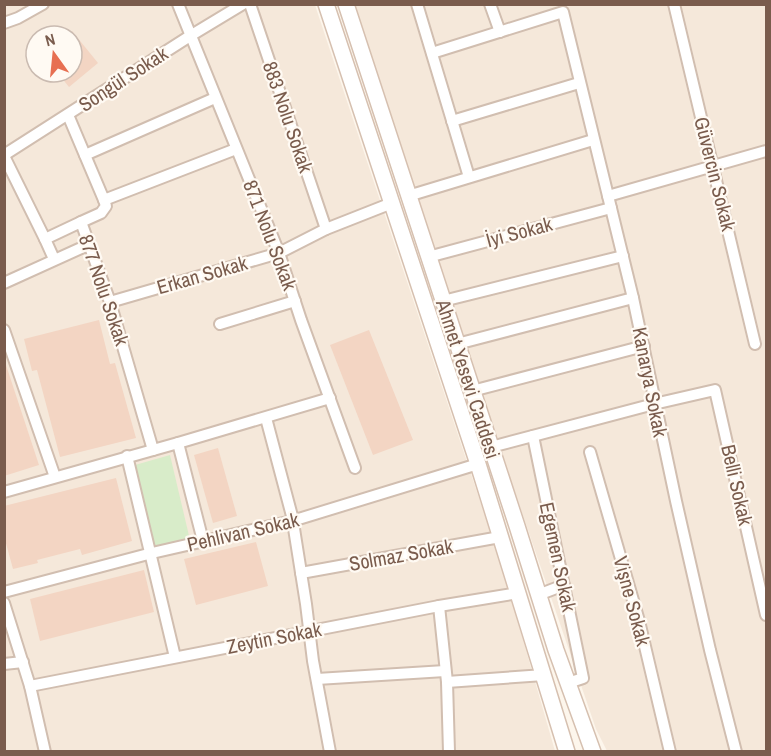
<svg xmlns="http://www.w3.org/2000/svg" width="771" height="756" viewBox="0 0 771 756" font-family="'Archivo Narrow',sans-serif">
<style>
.residential{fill:#f5e8da;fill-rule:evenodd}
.green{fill:#d8ecc9}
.building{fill:#f3d5c3}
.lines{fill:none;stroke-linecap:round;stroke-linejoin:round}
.street-casing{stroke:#d1beb0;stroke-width:14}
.secondary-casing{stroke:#d6c0b0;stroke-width:18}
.street{stroke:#fff;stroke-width:10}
.secondary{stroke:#fff;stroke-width:15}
.labels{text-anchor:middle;stroke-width:4.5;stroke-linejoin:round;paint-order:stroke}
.street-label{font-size:20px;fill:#7a5c4d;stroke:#fffaf3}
</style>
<rect width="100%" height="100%" fill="#fdf6ec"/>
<g class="residential">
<path d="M4 5H315L503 570 555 751H5ZM36 36H72V72H36Z"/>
<path d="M353 5H766V751H607L596 729 490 419Z"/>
</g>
<path class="green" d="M170 455 190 540 155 548 135 465Z"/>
<g class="building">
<path d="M72 31 98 63 69 87 57 72H72Z"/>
<path d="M99 320 110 364 115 363 136 438 60 457 37 370 32 371 24 339Z"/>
<path d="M369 330 413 440 373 455 330 345Z"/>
<path d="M4 365H6L39 465 4 476Z"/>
<path d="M218 448 237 516 213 523 194 455Z"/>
<path d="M116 478 132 541 82 555 80 549 37 560 38 563 13 569 4 536V506Z"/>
<path d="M256 542 268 586 196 605 184 559Z"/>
<path d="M144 570 154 612 40 641 30 599Z"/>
</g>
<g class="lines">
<defs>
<g id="street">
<path d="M178 4 279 253 301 320 355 468"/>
<path d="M250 4 326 229"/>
<path d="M417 4 469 177"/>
<path d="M490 4 500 32"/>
<path d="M674 4 755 344"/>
<path d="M4 23 18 18 43 4"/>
<path d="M432 53 563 12 633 298 676 501 710 650 736 752"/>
<path d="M68 115 104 200 236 149"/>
<path d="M452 121 579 83"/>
<path d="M4 155 190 36 243 4"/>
<path d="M85 155 215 98"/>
<path d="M4 156 45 239 81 222 110 302 153 450"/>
<path d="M408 196 593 140"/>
<path d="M608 196 766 151"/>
<path d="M81 222 101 213 106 206 104 200"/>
<path d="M45 239 54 259"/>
<path d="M428 257 611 208"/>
<path d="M4 283 90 244"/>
<path d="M443 301 623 256"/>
<path d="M110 302 279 253 326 229 392 203"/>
<path d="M220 324 295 301"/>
<path d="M4 330 55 477"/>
<path d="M457 344 633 298"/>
<path d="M472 391 644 346"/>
<path d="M266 418 292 516 306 604 313 661 330 752"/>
<path d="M533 436 583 678 568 683"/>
<path d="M178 443 203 541"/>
<path d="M491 447 654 404 715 390 766 615"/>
<path d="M590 452 639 621 670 752"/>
<path d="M127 456 175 657"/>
<path d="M4 492 178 443 330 398"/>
<path d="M301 573 500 537"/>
<path d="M4 592 152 553 292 521 478 464"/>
<path d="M538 595 564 585"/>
<path d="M4 603 30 686 45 752"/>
<path d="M439 606 447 682 449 752"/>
<path d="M4 664 23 662"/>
<path d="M317 679 445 671"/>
<path d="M447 682 544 675"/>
<path d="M30 686 439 606 518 593"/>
</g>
<g id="secondary">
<path d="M326 4 478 464 567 752"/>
<path d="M346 4 517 526 556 650 593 752"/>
</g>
</defs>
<use href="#street" class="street-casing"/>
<use href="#secondary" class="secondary-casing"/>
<use href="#street" class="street"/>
<use href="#secondary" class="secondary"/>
</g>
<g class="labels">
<g class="street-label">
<text transform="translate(123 79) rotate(-33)" y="7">Songül Sokak</text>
<text transform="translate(288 117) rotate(71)" y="7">883 Nolu Sokak</text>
<text transform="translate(715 174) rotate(76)" y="7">Güvercin Sokak</text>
<text transform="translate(519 232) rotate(-15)" y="7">İyi Sokak</text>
<text transform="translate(270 235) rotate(69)" y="7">871 Nolu Sokak</text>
<text transform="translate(202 275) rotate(-16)" y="7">Erkan Sokak</text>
<text transform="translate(104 290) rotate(71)" y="7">877 Nolu Sokak</text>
<text transform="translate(468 379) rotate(72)" y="7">Ahmet Yesevi Caddesi</text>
<text transform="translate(650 382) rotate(79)" y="7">Kanarya Sokak</text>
<text transform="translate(737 485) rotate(77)" y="7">Belli Sokak</text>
<text transform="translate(243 532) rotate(-13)" y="7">Pehlivan Sokak</text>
<text transform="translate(401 555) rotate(-10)" y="7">Solmaz Sokak</text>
<text transform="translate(558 557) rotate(78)" y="7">Egemen Sokak</text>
<text transform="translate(632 601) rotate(75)" y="7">Vişne Sokak</text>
<text transform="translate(274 638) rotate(-11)" y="7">Zeytin Sokak</text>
</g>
</g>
<rect width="771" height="756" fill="none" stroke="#7a5c4d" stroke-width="12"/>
<g transform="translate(54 54) rotate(345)"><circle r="28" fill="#fffaf3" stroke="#cabbb1" stroke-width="1.5"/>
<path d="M0-4.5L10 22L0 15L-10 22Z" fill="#e76f51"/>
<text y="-9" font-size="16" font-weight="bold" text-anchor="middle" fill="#7a5c4d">N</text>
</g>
</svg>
